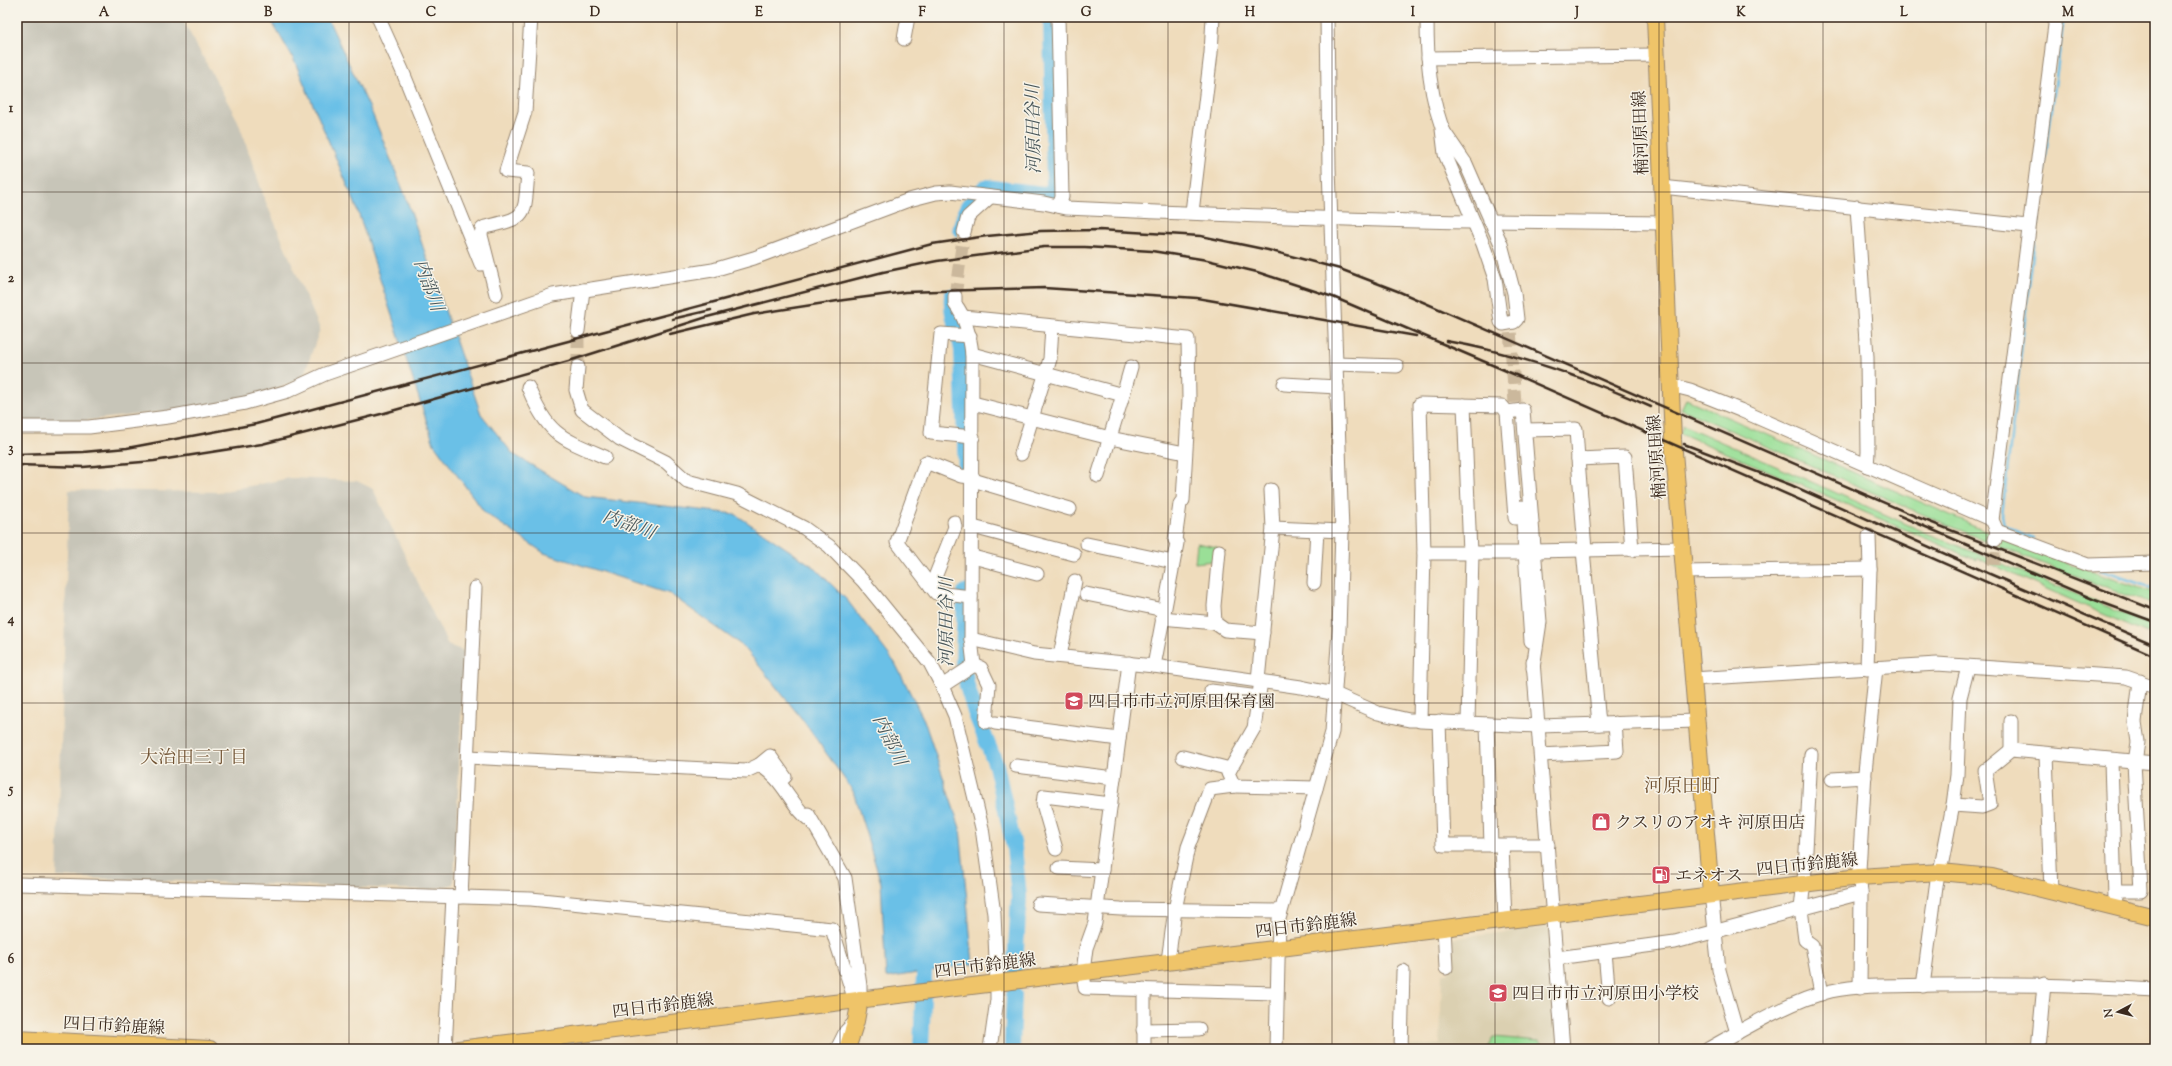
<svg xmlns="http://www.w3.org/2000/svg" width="2172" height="1066" viewBox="0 0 2172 1066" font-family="'Sorts Mill Goudy','Noto Serif JP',serif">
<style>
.built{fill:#dbd0b1}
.industrial{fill:#c7c5b8}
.green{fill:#9adf97;stroke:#6a845a}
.water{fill:#6ac0e7;stroke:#527582}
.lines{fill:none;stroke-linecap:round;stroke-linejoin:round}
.stream{stroke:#6ac0e7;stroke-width:2.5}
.river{stroke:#6ac0e7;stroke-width:16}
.minor-tunnel{stroke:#cbb89c;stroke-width:13;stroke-dasharray:13 6;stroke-linecap:butt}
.minor-casing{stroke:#95836d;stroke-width:15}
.major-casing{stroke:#95836d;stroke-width:18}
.minor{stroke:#fff;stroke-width:13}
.major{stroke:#efc469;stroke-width:16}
.rail{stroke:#3b2a1e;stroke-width:2.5}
.grid{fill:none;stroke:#3b2a1e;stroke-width:1;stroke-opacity:0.55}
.labels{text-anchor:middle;stroke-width:3;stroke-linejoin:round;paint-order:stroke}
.street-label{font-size:17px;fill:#3b2a1e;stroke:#f7f3e8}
.poi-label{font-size:17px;fill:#3b2a1e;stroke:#f7f3e8;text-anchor:start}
.water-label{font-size:18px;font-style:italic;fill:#49575a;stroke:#f7f3e8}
.neighbourhood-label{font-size:18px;fill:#715333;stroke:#f7f3e8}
.quarter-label{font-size:19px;fill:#715333;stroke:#f7f3e8}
.neatline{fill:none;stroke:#3b2a1e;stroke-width:1.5}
.grid-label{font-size:13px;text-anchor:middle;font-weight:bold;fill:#3b2a1e}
</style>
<rect width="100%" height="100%" fill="#f7f3e8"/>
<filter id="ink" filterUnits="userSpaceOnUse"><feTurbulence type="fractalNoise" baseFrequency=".025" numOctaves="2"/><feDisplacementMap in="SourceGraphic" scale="8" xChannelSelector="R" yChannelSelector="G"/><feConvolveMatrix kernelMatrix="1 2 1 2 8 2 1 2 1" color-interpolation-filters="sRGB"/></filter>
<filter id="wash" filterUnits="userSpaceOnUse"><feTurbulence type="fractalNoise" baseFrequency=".012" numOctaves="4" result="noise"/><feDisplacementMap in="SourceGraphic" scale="16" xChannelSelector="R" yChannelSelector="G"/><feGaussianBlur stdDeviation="0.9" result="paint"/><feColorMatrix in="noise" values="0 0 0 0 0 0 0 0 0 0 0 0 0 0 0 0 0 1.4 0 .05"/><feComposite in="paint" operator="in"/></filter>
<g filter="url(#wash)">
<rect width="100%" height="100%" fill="#efdcbc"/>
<path class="built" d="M1550 927 1559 1049H1402V1047L1440 1044 1442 974 1449 972 1450 939Z"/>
<g class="industrial">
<path d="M17 17H181L238 121 265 200 320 329 305 372 300 379 254 397 205 407 82 421 17 422Z"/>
<path d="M290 478 357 481 373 489 448 645 464 651 454 884 430 890 57 877 69 490 220 492Z"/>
</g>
<g class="green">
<path d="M1686 399 1989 532 1990 536 1999 537 2104 576 2155 593V605C1993 550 1838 476 1681 409Z"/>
<path d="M1683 425 1929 534 2155 626V637L1990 564 1977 558 1976 560 1680 433Z"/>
<path d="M1197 543 1217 547 1213 561 1195 563Z"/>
<path d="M1493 1037 1539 1041 1548 1049H1487Z"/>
</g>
<path class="water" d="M269 17H327L372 113 405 195 481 414 513 454 585 497 735 514 814 567 847 600 895 663 924 720 960 828 973 964 886 978 881 883 853 791 802 719 744 647 670 594 544 553 485 513 434 444 355 203 294 60Z"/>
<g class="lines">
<g class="stream">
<path d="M2033 538 2004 525 2002 515 2028 293 2064 17"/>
<path d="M2100 570 2155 589"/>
</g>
<g class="river">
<path d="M960 229 968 206 985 187 1044 194 1050 192 1054 188 1051 17"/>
<path d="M952 296C950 314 959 332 962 350L966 475"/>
<path d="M965 592 963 663 967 686 975 712 996 765 1014 847 1019 897 1015 967"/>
<path d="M921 1049 925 951"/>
<path d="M1012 1049 1014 995"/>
</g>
</g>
</g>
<g filter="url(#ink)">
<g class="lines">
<g class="minor-tunnel">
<path d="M955 296 964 232"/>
<path d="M1509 314 1516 419"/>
<path d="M578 367V331"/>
<path d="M1993 565 1995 540"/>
</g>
<defs>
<g id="minor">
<path d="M378 17 402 70 481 264"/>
<path d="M1058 17 1062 197 1059 206"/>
<path d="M1427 17C1427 59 1429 98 1446 137"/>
<path d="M904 39 908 17"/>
<path d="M1428 58 1656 55"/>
<path d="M1442 129 1466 164 1501 244 1514 293 1517 319 1514 322 1503 324 1501 322 1495 279 1483 244 1445 154Z"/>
<path d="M1662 187 2028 226"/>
<path d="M1857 207 1867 357 1868 452 1867 466"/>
<path d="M1192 212 1211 53 1213 17"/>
<path d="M1490 221 1663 223"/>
<path d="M964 232 968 217 989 198"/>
<path d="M496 294 481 235 482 229 485 227C529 217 524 217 528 173L506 171 525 112 531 17"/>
<path d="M963 317 1188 339 1189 399 1183 500 1180 504 1175 540 1177 543 1154 666"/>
<path d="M578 331 583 290"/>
<path d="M970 336 941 334 931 433 973 437"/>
<path d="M972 354 1123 395 1131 367"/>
<path d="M1336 364 1397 366"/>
<path d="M578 367 576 390 582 410 620 439 666 462 687 481 737 494 804 528 829 546 863 581 930 663 942 686 955 716 982 828 994 914 997 982V1000L990 1049"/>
<path d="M1284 384 1337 387"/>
<path d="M1670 385 1690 390 1740 410 1992 520 1997 531 1995 540"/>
<path d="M528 387C547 434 560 438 605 457"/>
<path d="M973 403 1110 438 1185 453"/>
<path d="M1464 405 1470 553"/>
<path d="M1507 412 1515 518"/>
<path d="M17 427H89L168 417 245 403 288 391 325 374 553 295 713 270 754 258 909 200 936 193 950 192 1044 203 1066 208C1201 214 1337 220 1473 222"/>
<path d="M1525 430 1576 429 1578 459 1625 457 1632 550"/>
<path d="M1021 454 1050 359 1052 327"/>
<path d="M1578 459 1585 550"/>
<path d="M1098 476 1123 395"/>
<path d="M973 480 1070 509"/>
<path d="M1522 507 1531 641"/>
<path d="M1992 520 2056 17"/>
<path d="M973 527 1074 554"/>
<path d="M1273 528 1342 531"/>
<path d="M1997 531 2088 565 2155 563"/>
<path d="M1087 544 1173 562"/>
<path d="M1583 550 1599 724"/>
<path d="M1219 551 1214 606 1215 623 1225 630 1263 633"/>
<path d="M1534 551 1682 548"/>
<path d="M1424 553H1518"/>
<path d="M973 557 1037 574"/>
<path d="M1684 572 1870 569"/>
<path d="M1314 583 1317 530"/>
<path d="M931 587 955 527 954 522"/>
<path d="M1086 594 1164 610"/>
<path d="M971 597 936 593 897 542 926 462 961 476 973 477"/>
<path d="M1162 618 1215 623"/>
<path d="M971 639 1034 654 1154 666 1301 687 1335 694 1378 713 1409 720H1420"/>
<path d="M1060 656 1075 581"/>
<path d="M1533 661 1563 1049"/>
<path d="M974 665 981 668 989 685 986 722"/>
<path d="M1533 668 1540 622 1523 410 1507 412 1502 406 1420 404 1424 553 1420 721 1539 726 1696 721"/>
<path d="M1867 669 1870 569 1869 536"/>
<path d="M1692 679 1937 664 2126 677 2155 687"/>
<path d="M1258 680 1273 528 1271 490"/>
<path d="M1261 681 1254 728 1228 773 1234 786 1316 788"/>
<path d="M942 686 974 665 971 639 972 354C970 336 966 318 955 304V296"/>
<path d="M1211 691 1259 697"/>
<path d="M1439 721 1443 845H1548"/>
<path d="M995 723 1119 739"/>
<path d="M1468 723 1472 553"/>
<path d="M1487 724 1491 845"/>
<path d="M2011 750V721"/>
<path d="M1811 754 1805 870 1801 909 1805 940 1812 945 1821 994"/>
<path d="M2046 754 2051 892"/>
<path d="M1541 755 1617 751 1615 723"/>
<path d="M468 757 746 771 759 765C784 778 790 806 812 822"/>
<path d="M1183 757 1230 769"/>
<path d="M2111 760 2115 898"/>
<path d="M2135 762 2138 742 2135 722 2140 681"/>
<path d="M759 765 770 756 785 777"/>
<path d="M1016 766 1114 778"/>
<path d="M1989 768 2011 750 2155 763"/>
<path d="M1832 779 1865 777"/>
<path d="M1953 805 1982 807 1990 804 1985 770"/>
<path d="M808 814 845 878 860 986V999"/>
<path d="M1502 846 1505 920"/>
<path d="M1056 849 1043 804 1044 796 1111 804"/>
<path d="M1059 868 1102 870"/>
<path d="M1940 872 1953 805 1957 775 1960 698 1968 667"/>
<path d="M17 884 531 899 832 929 852 991 860 999"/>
<path d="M2116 891H2141L2134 762"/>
<path d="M1711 893 1719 970 1737 1033"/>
<path d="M461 897 475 588"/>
<path d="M1038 904 1121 909 1280 911"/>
<path d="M1444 927 1446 968"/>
<path d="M1605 952 1609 998"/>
<path d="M1557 958 1675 942 1861 893 1859 870 1865 772 1876 668"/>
<path d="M1168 961 1175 910 1188 847 1210 789 1234 786"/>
<path d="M1084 964 1086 948 1095 923 1129 663"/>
<path d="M1084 980 1085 988 1276 993"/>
<path d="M1923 986 1938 872"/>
<path d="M1860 988 1861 893"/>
<path d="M1143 1030 1199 1029"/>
<path d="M445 1049 453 897"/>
<path d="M837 1049 846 1031 852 1025"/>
<path d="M1144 1049V989"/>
<path d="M1276 1049 1279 919 1332 732 1339 631 1342 531 1329 168 1327 17"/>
<path d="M1401 1049 1403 971"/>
<path d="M1708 1049C1744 1029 1792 1000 1831 991 1865 984 1902 986 1937 985 2010 984 2082 985 2155 990"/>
<path d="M2038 1049 2044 984"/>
</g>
<g id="major">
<path d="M1655 17 1673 440 1711 893"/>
<path d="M17 1039 210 1049"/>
<path d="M459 1049 1859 877 1940 872 1992 877 2155 917"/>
<path d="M847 1049 856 1021 860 999"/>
</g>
</defs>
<use href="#minor" class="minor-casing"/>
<use href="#major" class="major-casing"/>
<use href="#minor" class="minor"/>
<use href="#major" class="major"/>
<g class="rail">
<path d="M672 319 711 310"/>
<path d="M670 334 754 314 844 300 905 292 1044 288 1197 298 1416 336"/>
<path d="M571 340 932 244 987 236 1041 231 1099 230 1201 236 1268 250 1340 269 1400 292 1917 517 2155 610"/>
<path d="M1446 341C1516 353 1586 378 1651 407"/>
<path d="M1684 444 1791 485 1990 574 2155 645"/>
<path d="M17 454 83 452 127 448 256 424 576 339"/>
<path d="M17 465 83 467 154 461 262 444 381 414 572 360 707 317 883 272 937 261 1044 247H1085L1152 251 1207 260 1257 272 1333 297 1518 376 2155 656"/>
<path d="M1898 515 2095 600 2155 622"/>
</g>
</g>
</g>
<path class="grid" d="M186 17V1049M349 17V1049M513 17V1049M677 17V1049M840 17V1049M1004 17V1049M1168 17V1049M1332 17V1049M1495 17V1049M1659 17V1049M1823 17V1049M1986 17V1049M17 192H2155M17 363H2155M17 533H2155M17 703H2155M17 874H2155"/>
<defs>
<symbol id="school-square" viewBox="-11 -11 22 22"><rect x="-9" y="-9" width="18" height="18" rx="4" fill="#d1495b" stroke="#f7f3e8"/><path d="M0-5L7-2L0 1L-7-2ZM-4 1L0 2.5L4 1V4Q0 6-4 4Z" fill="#fff"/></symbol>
<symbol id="shop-square" viewBox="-11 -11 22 22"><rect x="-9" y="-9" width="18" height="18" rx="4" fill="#d1495b" stroke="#f7f3e8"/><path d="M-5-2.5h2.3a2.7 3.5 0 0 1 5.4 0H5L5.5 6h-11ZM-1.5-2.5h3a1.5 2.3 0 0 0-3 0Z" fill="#fff"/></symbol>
<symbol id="fuel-square" viewBox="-11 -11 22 22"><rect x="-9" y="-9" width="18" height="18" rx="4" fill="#d1495b" stroke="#f7f3e8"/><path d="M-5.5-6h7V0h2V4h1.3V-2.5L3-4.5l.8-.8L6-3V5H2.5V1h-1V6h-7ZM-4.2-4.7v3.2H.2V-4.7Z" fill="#fff"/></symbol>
</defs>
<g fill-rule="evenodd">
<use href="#school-square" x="1063" y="690" width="22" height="22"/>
<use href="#shop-square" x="1590" y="811" width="22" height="22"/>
<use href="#fuel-square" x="1650" y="864" width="22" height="22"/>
<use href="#school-square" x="1487" y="982" width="22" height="22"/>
</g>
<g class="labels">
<g class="street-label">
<text transform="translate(1640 133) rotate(-92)" y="6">楠河原田線</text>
<text transform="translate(1656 457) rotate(-94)" y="6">楠河原田線</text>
<text transform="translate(1807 864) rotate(-6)" y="6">四日市鈴鹿線</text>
<text transform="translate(1306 925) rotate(-7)" y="6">四日市鈴鹿線</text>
<text transform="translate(985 965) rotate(-7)" y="6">四日市鈴鹿線</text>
<text transform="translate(663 1005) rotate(-7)" y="6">四日市鈴鹿線</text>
<text transform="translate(114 1025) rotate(3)" y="6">四日市鈴鹿線</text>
</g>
<g class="poi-label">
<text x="1088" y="707">四日市市立河原田保育園</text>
<text x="1615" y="828">クスリのアオキ 河原田店</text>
<text x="1675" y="881">エネオス</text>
<text x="1512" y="999">四日市市立河原田小学校</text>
</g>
<g class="water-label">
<text transform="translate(1033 129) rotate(-91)" y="6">河原田谷川</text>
<text transform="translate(429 285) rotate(70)" y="6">内部川</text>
<text transform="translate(629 524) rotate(20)" y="6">内部川</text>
<text transform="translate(946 622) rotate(-90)" y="6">河原田谷川</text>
<text transform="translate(890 740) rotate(64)" y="6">内部川</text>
</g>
<g class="neighbourhood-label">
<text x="194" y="763">大治田三丁目</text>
</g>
<g class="quarter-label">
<text x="1682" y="792">河原田町</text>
</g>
</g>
<rect width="2172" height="1066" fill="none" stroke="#f7f3e8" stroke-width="44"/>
<g transform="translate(2118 1012) rotate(263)" stroke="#f7f3e8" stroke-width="3" paint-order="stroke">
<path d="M0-3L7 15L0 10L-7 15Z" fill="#3b2a1e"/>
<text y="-6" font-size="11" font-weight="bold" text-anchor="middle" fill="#3b2a1e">N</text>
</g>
<rect x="22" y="22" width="2128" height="1022" class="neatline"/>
<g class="grid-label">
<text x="104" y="16">A</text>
<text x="268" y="16">B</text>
<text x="431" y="16">C</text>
<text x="595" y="16">D</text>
<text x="759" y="16">E</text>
<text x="922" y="16">F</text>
<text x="1086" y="16">G</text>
<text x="1250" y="16">H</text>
<text x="1413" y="16">I</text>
<text x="1577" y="16">J</text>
<text x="1741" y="16">K</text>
<text x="1904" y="16">L</text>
<text x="2068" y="16">M</text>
<text x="11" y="112">1</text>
<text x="11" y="282">2</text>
<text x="11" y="452">3</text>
<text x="11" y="623">4</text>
<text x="11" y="793">5</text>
<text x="11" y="963">6</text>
</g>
</svg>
